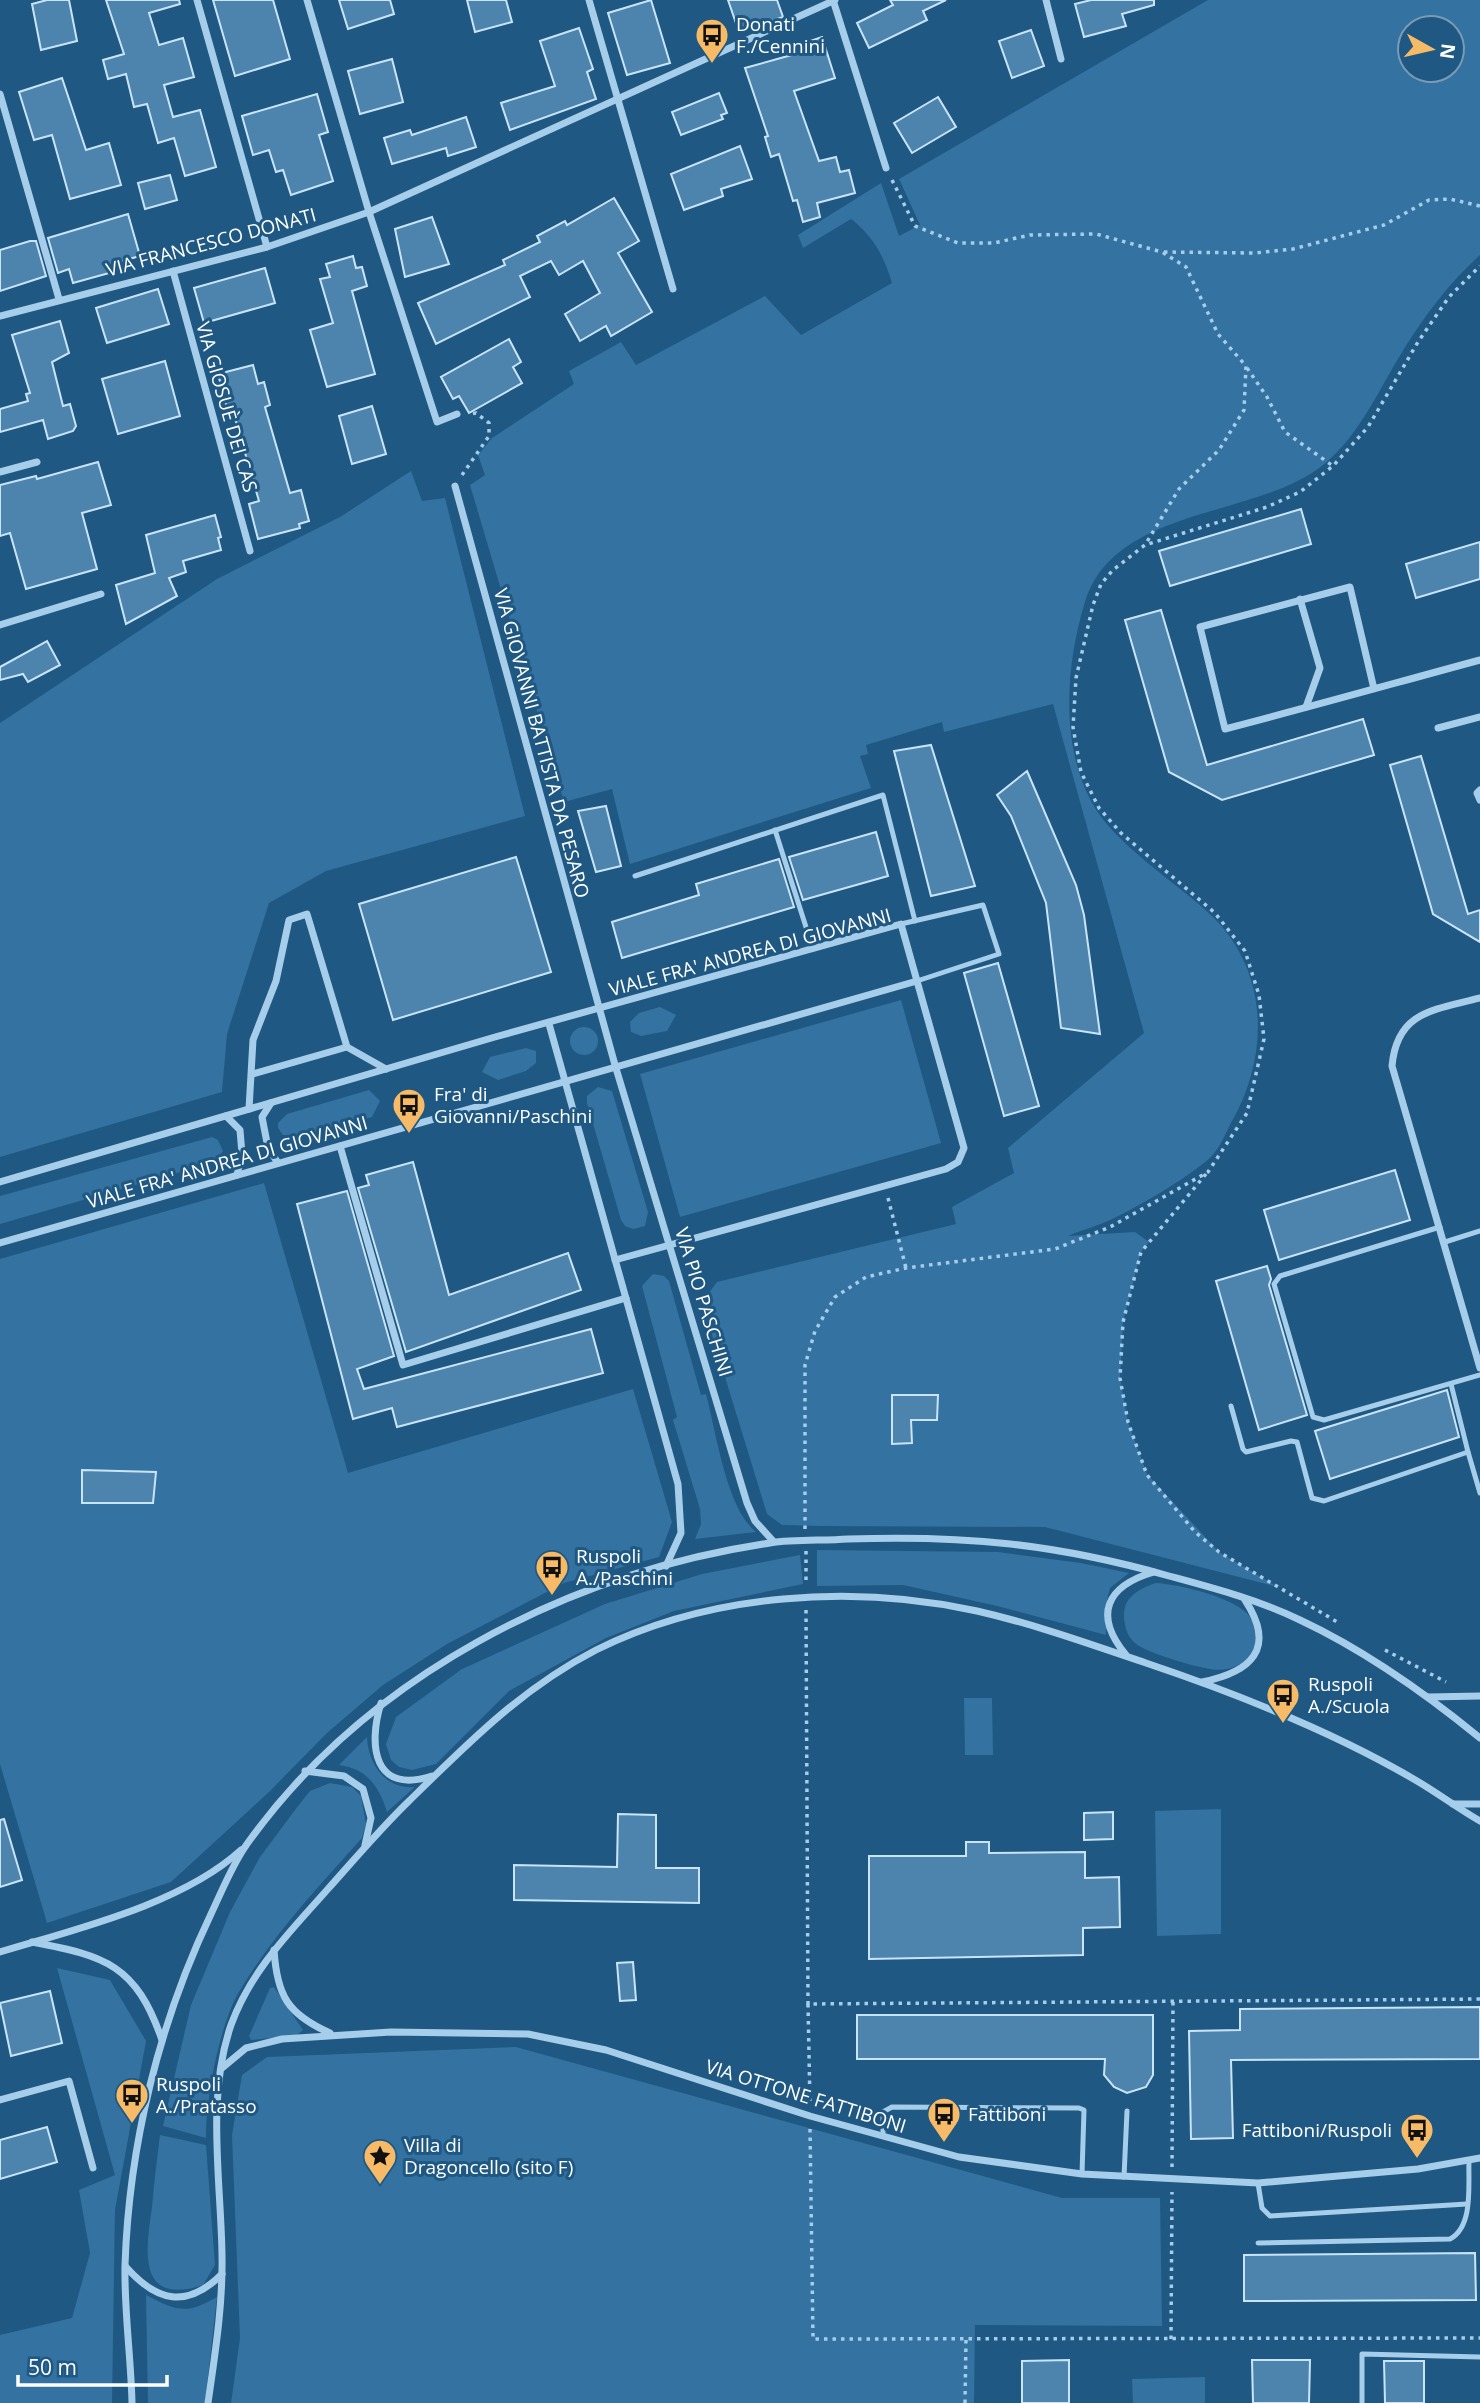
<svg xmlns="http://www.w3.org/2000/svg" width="1480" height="2403" viewBox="0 0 1480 2403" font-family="'Open Sans',sans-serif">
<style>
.green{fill:#3372a1;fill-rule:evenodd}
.building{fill:#4c84ad;stroke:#cae4f7;stroke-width:2}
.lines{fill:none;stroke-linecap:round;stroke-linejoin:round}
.path{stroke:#a6cde9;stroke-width:3.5;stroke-dasharray:3.5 5;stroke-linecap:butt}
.lane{stroke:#a6cde9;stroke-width:5}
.street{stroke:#a6cde9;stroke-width:7}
.labels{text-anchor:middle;stroke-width:6;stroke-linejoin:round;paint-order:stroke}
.poi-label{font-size:19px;fill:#fff;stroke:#1f5882;text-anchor:start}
.street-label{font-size:19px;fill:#fff;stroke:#1f5882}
</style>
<rect width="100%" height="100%" fill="#1f5882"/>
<g class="green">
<path d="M1208 0H1480V255C1449 283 1426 314 1404 349 1377 392 1356 445 1312 473 1243 517 1113 511 1085 602 1066 663 1060 743 1091 801 1113 844 1178 883 1213 917 1270 974 1269 1057 1231 1123 1225 1135 1219 1149 1210 1158 1190 1176 1137 1208 1112 1219 1098 1226 1082 1230 1068 1236L1135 1232 1149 1242 1141 1252 1123 1322 1120 1378 1128 1422 1147 1474 1219 1552 1278 1587 1045 1527 820 1526 782 1525 767 1514 702 1302 717 1282 956 1224 952 1207 1014 1173 1008 1148 1144 1033 1053 704 944 732 942 722 866 745 868 754 860 756 871 788 630 864 612 789 564 802 470 485 485 475 478 455 492 438 574 384 569 371 621 342 636 365 765 296 801 335 892 283C884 256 873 236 851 219L803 248 798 235 881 183 899 236 920 225 899 179ZM1410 28H1452V70H1410Z"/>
<path d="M411 471 422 501 445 498 525 816 326 871 269 903 227 1034 222 1092 0 1157V723L217 579 340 517Z"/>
<path d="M901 1000 941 1143 680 1217 640 1074Z"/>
<path d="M660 1007 676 1015 667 1031 641 1036 631 1032 630 1022 639 1013Z"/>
<circle cx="584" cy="1041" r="14"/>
<path d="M526 1048 536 1051V1063L526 1071 498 1080 482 1072 490 1057Z"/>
<path d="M598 1087 612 1091 648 1212 645 1226 633 1229 625 1226 621 1220 587 1103V1096Z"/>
<path d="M369 1090 380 1101 372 1117 298 1138 283 1135 278 1128V1123L287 1114Z"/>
<path d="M212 1137 218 1140 223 1151 215 1162 0 1224V1196Z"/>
<path d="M264 1183 348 1473 633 1389 672 1522 659 1557 564 1583 447 1644 383 1685 327 1733 269 1792 171 1882 47 1923 0 1764V1259Z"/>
<path d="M653 1274 664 1276 669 1281 701 1395 706 1394C716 1431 726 1508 756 1532L695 1539 701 1524 700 1509 673 1420 677 1417 642 1286Z"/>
<path d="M817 1550 998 1552 1081 1563 1129 1573 1110 1588 1106 1604V1635L997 1606 903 1585 817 1586Z"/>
<path d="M800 1555 803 1584 674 1611 606 1638 509 1691 436 1764 412 1770 399 1767 391 1760 386 1744 396 1717 462 1669 605 1604 702 1574Z"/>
<path d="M1156 1583C1178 1584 1238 1598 1250 1617 1270 1648 1241 1675 1210 1669 1192 1666 1155 1655 1139 1646 1131 1641 1126 1633 1125 1624 1120 1600 1135 1590 1156 1583Z"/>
<path d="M964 1698H992L993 1755H965Z"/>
<path d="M367 1737C368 1763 385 1790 415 1787L387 1812C379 1786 367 1769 339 1765Z"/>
<path d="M330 1783 352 1787 361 1796 366 1824 362 1838C319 1886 272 1936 239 1992 219 2026 206 2098 206 2138L163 2126 191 2005 230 1912 260 1857 298 1806 310 1791Z"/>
<path d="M1221 1809V1934L1157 1936 1155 1811Z"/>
<path d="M57 1968 110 1980 146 2041 115 2210 112 2403H0V2335L72 2318 90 2253 79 2190 115 2175Z"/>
<path d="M274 1987 303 2030 297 2035 251 2040 249 2036 270 1988Z"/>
<path d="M516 2047 1062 2198H1160L1162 2326 975 2325 974 2403H231L240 2338 232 2135 242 2075 267 2057Z"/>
<path d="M160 2135 206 2145 215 2265 203 2285C136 2307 146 2249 152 2207 154 2183 157 2159 160 2135Z"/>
<path d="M146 2295C177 2311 186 2315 217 2297L205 2403H148Z"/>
<path d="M1205 2377V2403H1133L1132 2379Z"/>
</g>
<g class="building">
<path d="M47 0H69L77 41 41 50 32 4Z"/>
<path d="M106 0H179L180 4 149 13 159 45 183 38 194 77 164 85 173 117 200 110 216 167 185 176 174 138 158 143 147 104 134 107 126 74 108 79 103 60 124 54Z"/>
<path d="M213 0H273L290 59 235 76Z"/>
<path d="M339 0H390L394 14 348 29Z"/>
<path d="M467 0H506L512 22 475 32Z"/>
<path d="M651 0 670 63 627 75 608 13Z"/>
<path d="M728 0H777L783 17 739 32Z"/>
<path d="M890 0H946L923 11 927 20 869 48 857 23 893 5Z"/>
<path d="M1091 0H1154V5L1122 14 1126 26 1084 37 1075 4Z"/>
<path d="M579 28 593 69 587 72 596 99 510 130 501 103 555 86 540 41Z"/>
<path d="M1031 30 1044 66 1012 78 999 41Z"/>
<path d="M822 37 835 78 794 91 819 161 836 157 840 172 849 170 855 193 817 203 820 217 803 222 797 200 793 201 779 154 771 157 765 137 768 136 745 68 795 54 793 47Z"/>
<path d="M392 59 403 102 360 114 348 71Z"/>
<path d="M62 78 86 150 109 143 121 185 70 199 52 135 34 140 19 92Z"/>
<path d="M719 93 727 113 721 115 723 119 681 135 672 112Z"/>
<path d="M317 94 328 132 319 135 333 181 291 195 283 170 276 172 269 150 253 155 242 116Z"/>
<path d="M938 97 956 127 912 153 894 123Z"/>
<path d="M466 117 476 147 448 156 446 148 392 164 384 138 410 130 412 135Z"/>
<path d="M740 146 752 179 721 189 723 196 684 210 671 174Z"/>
<path d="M170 175 177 200 145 209 138 183Z"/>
<path d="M614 198 639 241 618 253 652 312 611 336 606 326 580 341 565 314 600 293 583 261 559 275 551 261 520 276 530 297 436 344 418 303 505 265 503 260 540 242 537 236 565 221 567 225Z"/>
<path d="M128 214 140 256 118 262 120 270 73 283 69 269 58 273 48 238Z"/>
<path d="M432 217 449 264 405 277 395 229Z"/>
<path d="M30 241H36L46 276 0 291V250Z"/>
<path d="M353 256 356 268 362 267 367 286 352 291 375 374 327 387 310 330 333 323 320 279 330 277 326 264Z"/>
<path d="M265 268 275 303 204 323 194 288Z"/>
<path d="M158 289 169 324 107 343 96 308Z"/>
<path d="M60 321 69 353 52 362 63 406 70 404 76 426 73 431 48 439 43 420 0 432V409L28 401 26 394 30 393 12 335Z"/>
<path d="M509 339 521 362 513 367 522 383 469 413 459 396 453 399 441 377Z"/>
<path d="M165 361 180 416 118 434 102 379Z"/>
<path d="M253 365 258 384 264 382 270 405 265 407 290 493 301 490 309 521 299 524 300 528 258 539 249 504 259 501 234 415 229 416 218 374Z"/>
<path d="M372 406 386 454 352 464 339 416Z"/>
<path d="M98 462 111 505 82 513 97 569 26 589 10 533 0 536V485L36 476 37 479Z"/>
<path d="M1301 509 1311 544 1170 586 1159 551Z"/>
<path d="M215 515 221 537 218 538 221 550 183 561 186 572 169 578 177 596 126 624 116 585 155 573 146 535Z"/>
<path d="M1480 542V579L1416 598 1406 564Z"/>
<path d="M1161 610 1207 765 1363 719 1374 755 1222 800 1169 772 1125 620Z"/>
<path d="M47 641 60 665 28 682 23 674 0 680V667Z"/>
<path d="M931 745 975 886 931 896 894 751Z"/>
<path d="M1421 756 1468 914 1480 910V942L1433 914 1390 765Z"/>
<path d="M1027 771 1076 885 1084 915 1100 1034 1061 1028 1046 903 1011 816 997 795Z"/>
<path d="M606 806 621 866 596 872 578 811Z"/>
<path d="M876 832 888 876 803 900 789 857Z"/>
<path d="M516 857 551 972 393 1020 359 904Z"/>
<path d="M779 859 794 907 622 958 612 922 699 895 696 884Z"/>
<path d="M998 963 1039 1106 1004 1116 964 973Z"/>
<path d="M413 1162 449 1295 568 1253 581 1290 406 1352 358 1188 369 1185 366 1175Z"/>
<path d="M1395 1170 1410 1220 1279 1260 1264 1210Z"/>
<path d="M347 1191 394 1356 357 1369 364 1389 591 1329 603 1373 397 1427 392 1408 353 1419 297 1204Z"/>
<path d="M1267 1266 1271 1279 1269 1285 1307 1415 1259 1430 1216 1281Z"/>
<path d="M1447 1390 1459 1437 1330 1479 1315 1431Z"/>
<path d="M892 1395H938L937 1420H911L912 1443 892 1444Z"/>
<path d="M82 1470 156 1472 153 1503H82Z"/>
<path d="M1113 1812V1839L1084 1840V1813Z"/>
<path d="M618 1814 656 1815V1868H699V1903L514 1900V1865L617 1867Z"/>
<path d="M4 1819 22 1880 0 1887V1820Z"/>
<path d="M966 1842H989V1853L1085 1852V1878L1119 1877 1120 1927 1083 1928V1955L869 1959V1856H966Z"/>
<path d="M633 1962 636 2000 620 2001 617 1963Z"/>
<path d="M50 1991 62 2043 11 2056 0 2003Z"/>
<path d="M1480 2007V2059L1231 2060 1233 2138 1191 2139 1189 2031 1240 2030V2009Z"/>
<path d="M857 2015H1153V2075L1146 2087 1127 2093 1114 2087 1104 2075 1105 2059H857Z"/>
<path d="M47 2127 57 2162 0 2179V2140Z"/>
<path d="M1475 2253 1476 2300 1244 2301V2255Z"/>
<path d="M1069 2360V2403H1022V2361Z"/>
<path d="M1252 2360H1310L1309 2403H1253Z"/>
<path d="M1384 2361H1424V2403H1385Z"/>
</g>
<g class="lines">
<g class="path">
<path d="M892 180 915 226 958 243H994L1030 235 1096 234 1162 252 1186 267 1218 334 1246 366 1244 410 1219 450 1179 489 1145 545"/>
<path d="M1164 252 1255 253 1293 249 1384 225 1429 200 1450 199 1480 206"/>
<path d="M1247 368 1267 397 1285 432 1333 466"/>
<path d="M462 475 489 436V423L476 413 470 414"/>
<path d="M1206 1174 1141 1252 1123 1322 1120 1378 1128 1422 1147 1475 1195 1532 1219 1552 1339 1623"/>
<path d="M888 1198 906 1268"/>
<path d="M805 1529V1365L815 1331 835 1297 866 1277 906 1268 1055 1249 1110 1227 1208 1172 1247 1113 1264 1039 1259 995 1245 951 1215 913 1121 833 1099 808 1081 772 1073 727 1076 678 1093 605 1101 584 1113 570 1145 545 1267 507 1300 492 1333 466 1368 427 1418 342 1449 297 1480 266"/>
<path d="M806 1551V1585"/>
<path d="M806 1610 808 2004 1480 1999"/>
<path d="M1385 1650 1446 1682"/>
<path d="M808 2004 810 2104"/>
<path d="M810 2129 813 2339 1480 2338"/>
<path d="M1172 2167 1173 2001"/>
<path d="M1171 2339 1172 2192"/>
<path d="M965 2403 966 2339"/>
</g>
<g class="lane">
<path d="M775 830 813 949"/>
<path d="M635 876 883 795 915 921"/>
<path d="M901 924 983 905 999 954 917 981"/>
<path d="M1440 1227 1280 1276 1274 1284 1313 1417 1324 1420 1480 1375"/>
<path d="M1445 1242 1480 1231"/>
<path d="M1231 1406 1243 1449 1246 1452 1291 1441 1297 1442 1312 1498 1324 1501 1468 1452 1451 1384"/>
<path d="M1468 1452 1480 1493"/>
<path d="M883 2136V2112L892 2107 1079 2108 1084 2110 1082 2174"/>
<path d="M1124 2177 1127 2111"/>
<path d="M1258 2183 1262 2208 1270 2216 1467 2204"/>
<path d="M1258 2243 1450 2239C1474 2226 1468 2184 1469 2160"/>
<path d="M1362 2403V2354L1480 2357"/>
</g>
<g class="street">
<path d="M197 0 267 247"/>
<path d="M307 0 369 212 437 422 457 414"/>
<path d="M589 0 673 289"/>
<path d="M833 0 886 168"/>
<path d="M1046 0 1061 59"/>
<path d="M0 94 59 299"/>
<path d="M173 271 250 551"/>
<path d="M0 316 267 247 369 212 835 0"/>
<path d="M0 472 37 462"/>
<path d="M455 486 615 1065 747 1503 755 1521 774 1542"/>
<path d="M1300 599 1320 668 1306 707"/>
<path d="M0 625 101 594"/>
<path d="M1374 689 1350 587 1200 627 1225 729C1310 707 1395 683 1480 660"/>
<path d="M1438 728 1480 717"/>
<path d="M1480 790 1477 793 1480 800"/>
<path d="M1480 998C1434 1010 1397 1011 1392 1066L1480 1368"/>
<path d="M549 1024 678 1484 681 1533 666 1566"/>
<path d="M253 1074 347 1047"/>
<path d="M271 1103 262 1117 268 1148 278 1163"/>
<path d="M249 1109 253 1040 276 981 289 920 307 914 347 1047 386 1069"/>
<path d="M226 1116 240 1130 242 1154 237 1175"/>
<path d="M340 1146 403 1365 626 1298"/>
<path d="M0 1182 495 1037 901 924 917 981 0 1243"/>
<path d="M615 1260 946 1169 958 1162 964 1148 917 981"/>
<path d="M1126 1655C1093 1615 1106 1586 1154 1572"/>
<path d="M1202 1682C1251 1672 1277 1649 1245 1600"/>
<path d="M1428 1697 1480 1696"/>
<path d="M381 1703C368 1745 373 1795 432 1776"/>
<path d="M305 1771 344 1776 363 1789 371 1818 365 1845"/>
<path d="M1453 1804H1480"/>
<path d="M32 1942C106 1956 136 1965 162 2040"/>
<path d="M274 1950C277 1995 287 2014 330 2033"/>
<path d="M0 1952C76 1929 182 1904 241 1850"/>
<path d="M222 2068 246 2048 282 2039 391 2032 528 2034 606 2050 810 2116 959 2157 1082 2174 1258 2183 1418 2169 1480 2158"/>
<path d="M0 2100 69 2081 93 2168"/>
<path d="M126 2267C157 2302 187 2309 222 2274"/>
<path d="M132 2403C131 2357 124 2311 125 2265 129 2145 159 2023 211 1914 222 1891 232 1865 247 1844 367 1676 568 1573 770 1543 795 1539 823 1541 848 1539 966 1535 1056 1544 1169 1576 1213 1588 1259 1600 1300 1620 1364 1650 1425 1693 1480 1738"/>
<path d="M208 2403C215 2354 223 2305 222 2255 221 2181 206 2097 231 2025 251 1970 290 1932 327 1890 354 1860 380 1829 409 1801 467 1744 522 1688 596 1650 711 1593 853 1584 977 1611 1034 1624 1090 1644 1146 1663 1235 1693 1336 1733 1417 1781 1439 1794 1459 1809 1480 1821"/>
</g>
</g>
<defs>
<symbol id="bus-pin" viewBox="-11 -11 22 30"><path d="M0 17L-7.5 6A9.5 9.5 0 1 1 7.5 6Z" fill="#f7ba66" stroke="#1f5882"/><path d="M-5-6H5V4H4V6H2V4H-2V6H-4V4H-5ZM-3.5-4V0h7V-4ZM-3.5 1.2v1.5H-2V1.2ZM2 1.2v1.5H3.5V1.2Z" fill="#111"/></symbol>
<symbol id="sight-pin" viewBox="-11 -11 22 30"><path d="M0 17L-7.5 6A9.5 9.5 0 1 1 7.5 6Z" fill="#f7ba66" stroke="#1f5882"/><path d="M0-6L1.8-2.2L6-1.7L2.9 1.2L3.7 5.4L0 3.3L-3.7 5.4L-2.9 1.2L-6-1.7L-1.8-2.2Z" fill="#111"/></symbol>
</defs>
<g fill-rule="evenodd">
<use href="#bus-pin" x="693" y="16" width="38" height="52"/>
<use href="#bus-pin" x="390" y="1086" width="38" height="52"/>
<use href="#bus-pin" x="533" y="1548" width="38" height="52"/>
<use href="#bus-pin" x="1264" y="1676" width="38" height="52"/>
<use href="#bus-pin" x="113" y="2076" width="38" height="52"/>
<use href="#bus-pin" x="925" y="2095" width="38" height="52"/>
<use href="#bus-pin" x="1398" y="2111" width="38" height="52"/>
<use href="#sight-pin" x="361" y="2137" width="38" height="52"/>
</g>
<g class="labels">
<g class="poi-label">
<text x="736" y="31">Donati<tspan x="736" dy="22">F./Cennini</tspan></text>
<text x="434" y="1101">Fra' di<tspan x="434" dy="22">Giovanni/Paschini</tspan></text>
<text x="576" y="1563">Ruspoli<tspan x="576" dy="22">A./Paschini</tspan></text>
<text x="1308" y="1691">Ruspoli<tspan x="1308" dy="22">A./Scuola</tspan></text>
<text x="156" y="2091">Ruspoli<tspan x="156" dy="22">A./Pratasso</tspan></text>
<text x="968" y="2121">Fattiboni</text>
<text x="1392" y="2137" text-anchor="end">Fattiboni/Ruspoli</text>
<text x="404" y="2152">Villa di<tspan x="404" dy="22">Dragoncello (sito F)</tspan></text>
</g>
<g class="street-label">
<text transform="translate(211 242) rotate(-15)" y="7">VIA FRANCESCO DONATI</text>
<text transform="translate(227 407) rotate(74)" y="7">VIA GIOSUÈ DEI CAS</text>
<text transform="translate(542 743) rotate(75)" y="7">VIA GIOVANNI BATTISTA DA PESARO</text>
<text transform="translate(750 952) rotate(-15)" y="7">VIALE FRA' ANDREA DI GIOVANNI</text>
<text transform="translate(227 1162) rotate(-16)" y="7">VIALE FRA' ANDREA DI GIOVANNI</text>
<text transform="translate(704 1302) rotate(73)" y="7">VIA PIO PASCHINI</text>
<text transform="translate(806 2096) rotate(17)" y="7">VIA OTTONE FATTIBONI</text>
</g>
</g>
<g transform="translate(1431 49) rotate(98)"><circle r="33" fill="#1f5882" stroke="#799bb4" stroke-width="2"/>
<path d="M0-5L12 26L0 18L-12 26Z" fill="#f7ba66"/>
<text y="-10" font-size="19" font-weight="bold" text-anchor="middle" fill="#ffffff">N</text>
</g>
<path d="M18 2375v10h149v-10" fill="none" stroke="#ffffff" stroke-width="3.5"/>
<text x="28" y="2375" font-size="21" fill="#ffffff" stroke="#1f5882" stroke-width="5" paint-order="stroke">50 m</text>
</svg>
